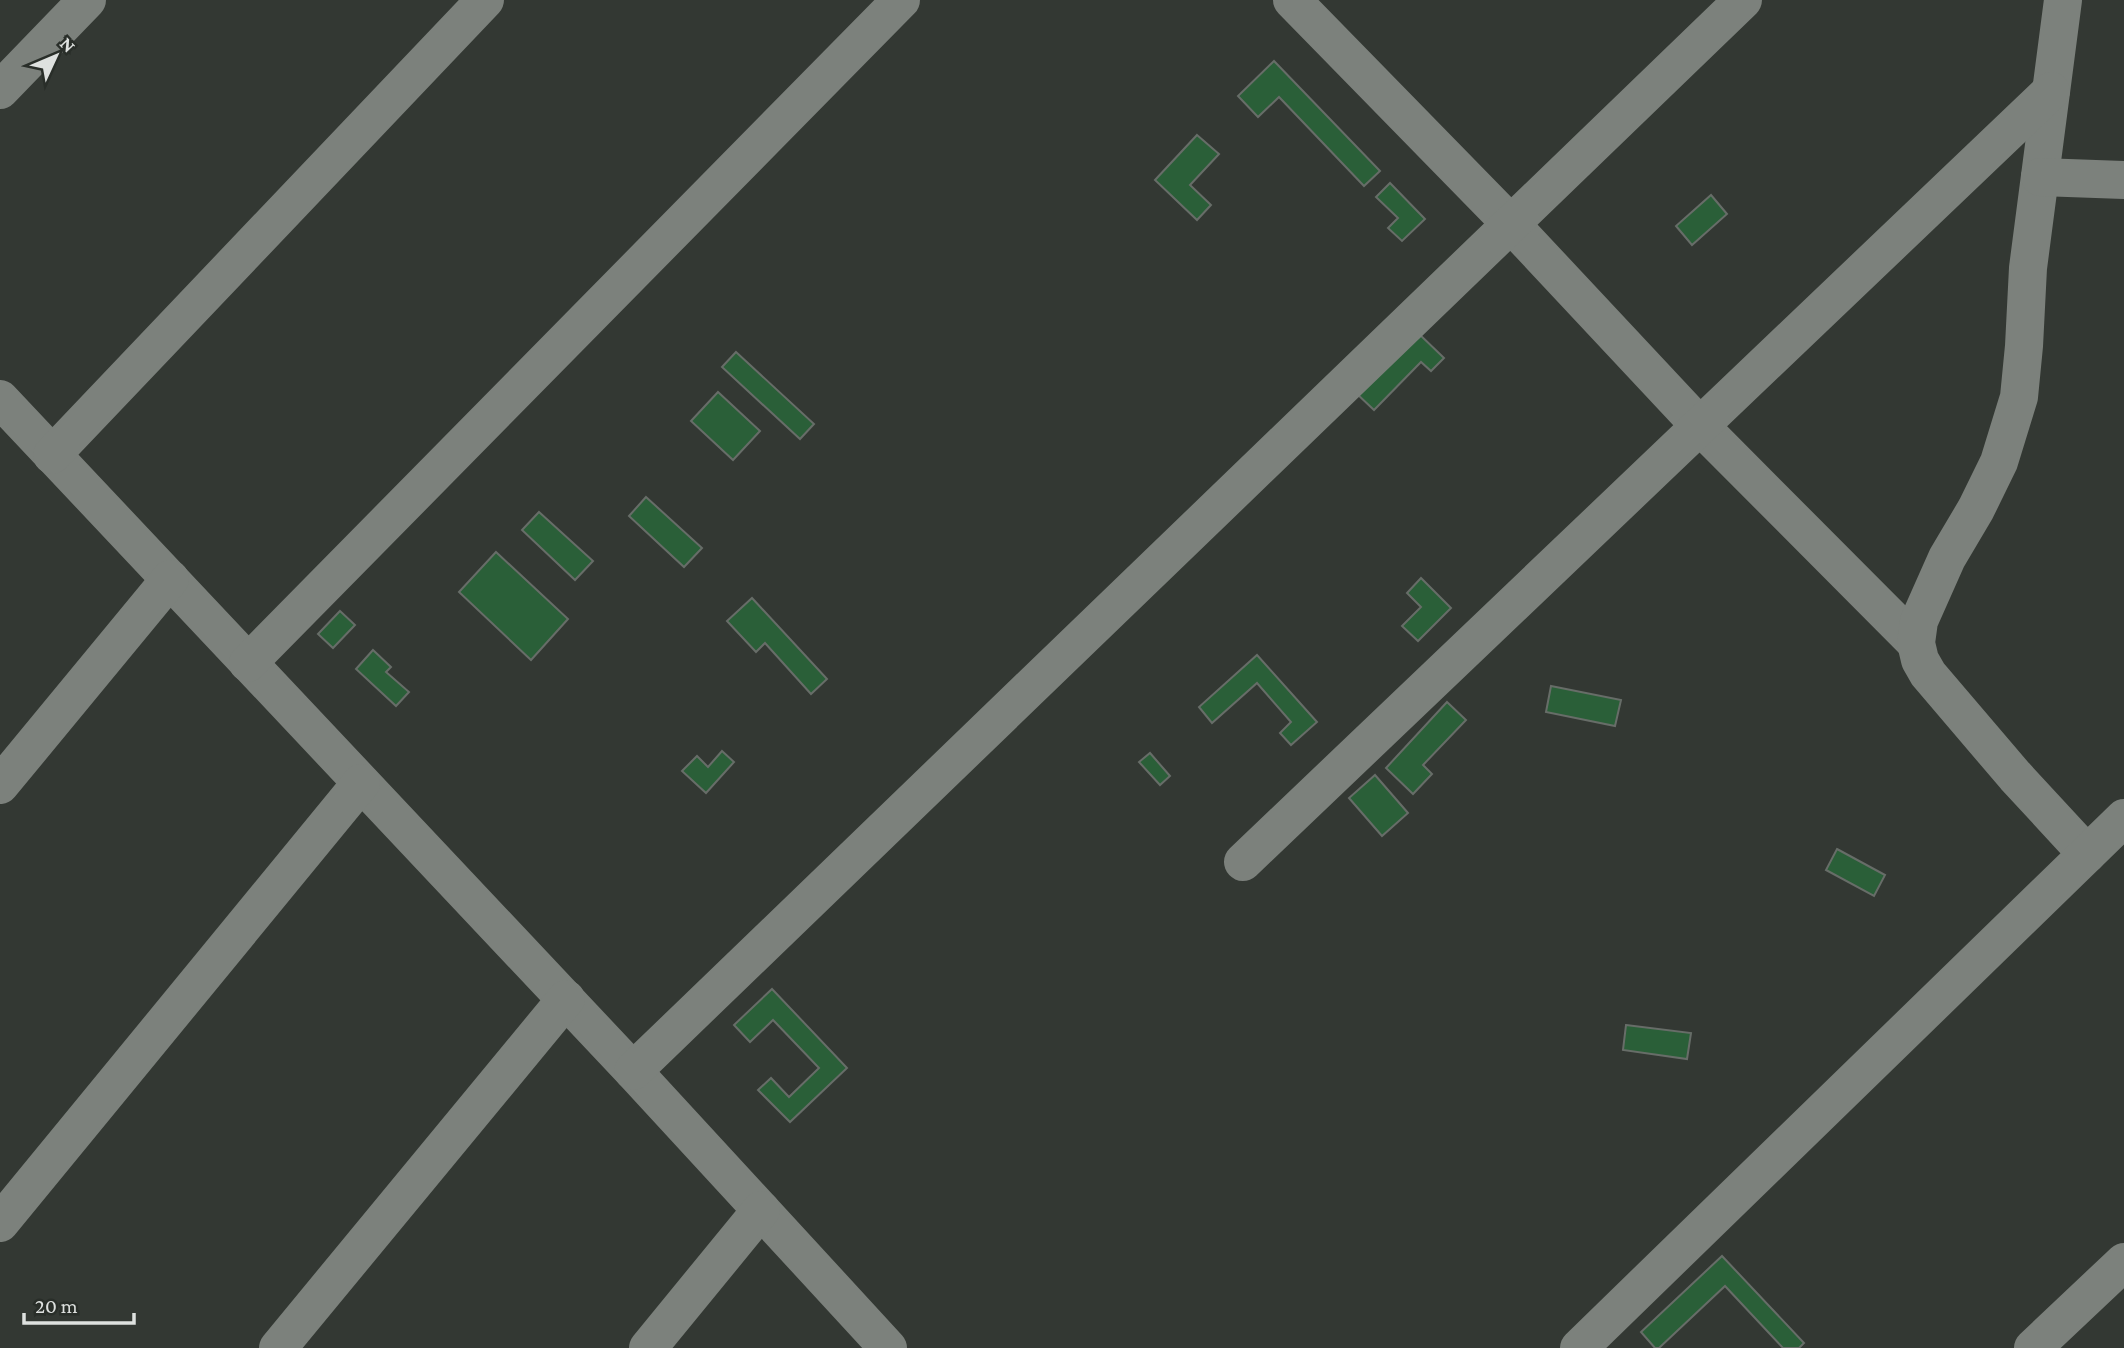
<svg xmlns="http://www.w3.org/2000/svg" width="2124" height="1348" viewBox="0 0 2124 1348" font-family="'Crimson Pro',serif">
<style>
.building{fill:#2a5f38;stroke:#676d68;stroke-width:2}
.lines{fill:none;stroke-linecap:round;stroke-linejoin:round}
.minor{stroke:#7c817c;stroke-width:38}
</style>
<rect width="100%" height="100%" fill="#333833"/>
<g class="building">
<path d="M1274 61 1380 171 1364 186 1279 97 1258 117 1238 96Z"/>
<path d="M1197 135 1219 154 1190 185 1211 205 1197 220 1155 180Z"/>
<path d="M1390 183 1425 219 1402 241 1388 228 1398 218 1376 197Z"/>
<path d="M1711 195 1727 214 1692 245 1676 226Z"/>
<path d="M1416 331 1444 358 1431 371 1421 362 1374 410 1356 393Z"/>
<path d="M736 352 814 424 800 439 722 367Z"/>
<path d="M718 392 760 431 733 460 691 421Z"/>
<path d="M646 497 702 548 684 567 629 516Z"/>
<path d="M539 512 593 561 575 580 522 530Z"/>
<path d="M496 552 568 619 531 660 459 592Z"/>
<path d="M1421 578 1451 608 1418 641 1402 626 1421 607 1407 593Z"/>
<path d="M752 598 827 679 811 694 765 643 756 652 727 621Z"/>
<path d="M340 611 355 625 333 648 318 634Z"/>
<path d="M373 650 391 667 386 672 409 692 396 706 356 669Z"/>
<path d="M1257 655 1317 722 1291 745 1280 733 1291 722 1257 683 1212 723 1199 707Z"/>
<path d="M1551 686 1621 700 1615 726 1546 712Z"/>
<path d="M1447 702 1466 720 1423 765 1432 774 1413 794 1386 768Z"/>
<path d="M722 751 734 762 706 793 682 771 697 756 708 767Z"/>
<path d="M1150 753 1170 776 1160 785 1139 762Z"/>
<path d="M1375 775 1408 813 1382 836 1349 798Z"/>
<path d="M1837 849 1885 875 1874 896 1826 870Z"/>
<path d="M772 989 847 1068 790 1122 758 1090 771 1078 789 1097 819 1068 773 1020 750 1042 734 1025Z"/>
<path d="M1626 1025 1691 1033 1687 1059 1623 1050Z"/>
<path d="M1722 1256 1804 1343 1799 1348H1783L1725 1286 1659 1348H1655L1641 1332Z"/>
</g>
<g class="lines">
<g class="minor">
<path d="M1292 0 1511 224 1700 426 1916 643"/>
<path d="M2063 0 2028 268 2024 346 2019 397 1999 462 1976 509 1947 558 1919 621 1916 643 1920 660 1928 674 2015 776 2087 854"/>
<path d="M0 90 87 0"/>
<path d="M2040 177 2124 180"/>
<path d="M0 399 633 1071 888 1348"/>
<path d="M52 455 485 0"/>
<path d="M248 663 901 0"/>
<path d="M0 785 170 579"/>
<path d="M1243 862 2051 91"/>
<path d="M633 1071 1743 0"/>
<path d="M0 1223 361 783"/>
<path d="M278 1348 566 999"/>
<path d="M648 1348 761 1210"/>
<path d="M1579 1348 2124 818"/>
<path d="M2033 1348 2124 1262"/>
</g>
</g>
<g transform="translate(56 56) rotate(46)" stroke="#292e29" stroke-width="5" paint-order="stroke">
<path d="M0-5L12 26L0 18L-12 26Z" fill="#dee1df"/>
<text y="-10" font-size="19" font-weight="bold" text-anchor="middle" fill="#dee1df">N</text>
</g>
<path d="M24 1313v10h110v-10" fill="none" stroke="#dee1df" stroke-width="3.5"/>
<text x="35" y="1313" font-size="21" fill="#dee1df" stroke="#292e29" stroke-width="5" paint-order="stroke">20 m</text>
</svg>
